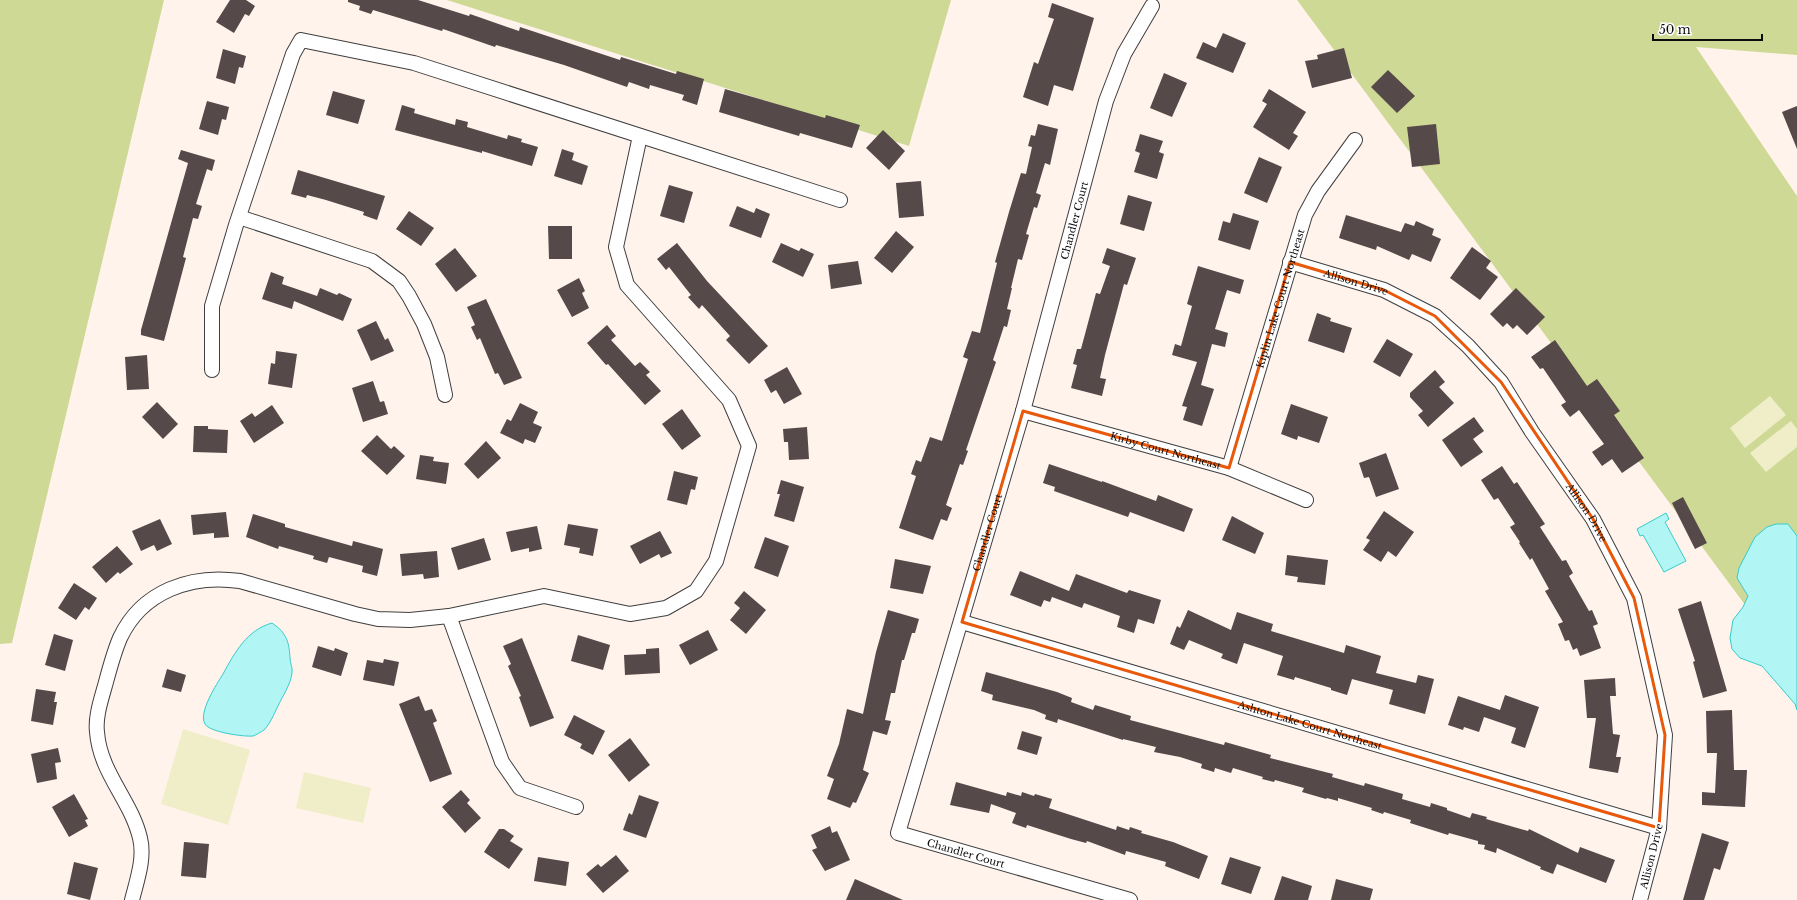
<svg xmlns="http://www.w3.org/2000/svg" width="1797" height="900" viewBox="0 0 1797 900" font-family="'Libre Baskerville',serif">
<style>
.forest{fill:#ced995}
.pitch{fill:#f0eec8}
.water{fill:#b1f5f4;stroke:#38cbcc}
.building{fill:#554949}
.lines{fill:none;stroke-linecap:round;stroke-linejoin:round}
.street-casing{stroke:#3f3f3f;stroke-width:16}
.street{stroke:#fff;stroke-width:14}
.marked{fill:none;stroke:#e8590c;stroke-width:3;stroke-linejoin:round}
.labels{text-anchor:middle;stroke-width:4;stroke-linejoin:round;paint-order:stroke}
.street-label{font-size:10px;fill:#0c0c0c;stroke:#fff}
</style>
<rect width="100%" height="100%" fill="#fff3eb"/>
<g class="forest">
<path d="M0 0H164L12 643 0 644Z"/>
<path d="M447 0H951L909 146Z"/>
<path d="M1297 0H1797V55L1696 47 1797 196V675Z"/>
</g>
<g class="pitch">
<path d="M1770 396 1786 415 1745 448 1730 428Z"/>
<path d="M1791 421 1797 429V447L1766 472 1750 453Z"/>
<path d="M183 729 250 750 228 825 161 804Z"/>
<path d="M304 772 371 788 363 823 296 808Z"/>
</g>
<g class="water">
<path d="M1666 513 1669 519 1665 522 1686 561 1664 572 1643 535 1640 536 1637 529Z"/>
<path d="M1776 524H1788L1797 536V710L1795 704 1762 666 1740 658 1732 649 1730 638 1733 620 1743 607 1748 596 1737 578 1739 568 1755 537 1767 527Z"/>
<path d="M272 623C287 633 289 642 290 658 290 663 293 668 292 673 291 684 282 697 278 706 274 714 270 724 264 730 261 732 256 735 253 736 244 737 209 732 205 724 198 712 217 684 223 674 235 652 247 630 272 623Z"/>
</g>
<g class="building">
<path d="M230 0H246L255 6 249 16 245 14 234 33 216 22Z"/>
<path d="M348 0H418L469 16 470 14 519 31 520 27 620 60 621 57 676 74 677 71 704 79 697 105 682 100 684 95 650 85 649 89 629 82 627 87 564 65 496 45 495 47 443 29 442 31 373 10 371 14 359 10 360 6 348 2Z"/>
<path d="M1052 3 1094 18 1073 91 1054 85 1048 106 1023 97 1034 62 1038 64 1054 19 1048 17Z"/>
<path d="M1223 33 1246 43 1233 73 1196 58 1203 42 1216 48Z"/>
<path d="M1344 48 1352 78 1312 88 1305 61 1318 59 1317 55Z"/>
<path d="M223 49 246 56 243 68 239 67 235 84 216 78Z"/>
<path d="M1388 70 1415 96 1397 113 1371 87Z"/>
<path d="M1164 73 1187 83 1172 117 1150 108Z"/>
<path d="M725 89 825 118 826 115 860 125 852 148 800 133 799 136 719 112Z"/>
<path d="M1269 89 1306 112 1293 133 1298 136 1289 150 1253 127 1267 104 1262 101Z"/>
<path d="M333 91 365 100 358 124 326 115Z"/>
<path d="M207 101 229 107 226 120 222 119 218 135 199 129Z"/>
<path d="M402 105 415 109 414 113 455 125 456 119 468 122 467 127 507 139 508 135 522 139 521 142 538 147 532 166 482 151V153L395 130Z"/>
<path d="M1797 106V149L1782 112Z"/>
<path d="M1038 124 1058 129 1050 165 1045 163 1036 193 1041 195 1037 208 1034 207 1026 234 1029 235 1022 260 1018 259 1011 288H1012L1007 309 1011 310 1007 327 1004 326 993 360 996 362 966 450 968 451 963 465 960 464 946 505 952 508 947 521 941 519 933 540 899 528 916 476 911 474 916 460 921 462 930 437 942 441 968 359 963 357 972 331 980 333 997 263 995 262 1009 212 1021 173 1026 174 1032 147 1028 146 1031 135 1035 136Z"/>
<path d="M1436 124 1440 164 1412 167 1407 127Z"/>
<path d="M883 130 905 151 889 170 866 148Z"/>
<path d="M1140 134 1163 141 1159 152 1164 154 1157 179 1134 172 1140 153 1135 151Z"/>
<path d="M562 149 574 153 572 160 588 166 582 185 554 176Z"/>
<path d="M181 150 215 160 212 171 207 169 196 204 202 206 198 219 193 218 183 257 186 258 164 341 141 335V330L188 163 178 159Z"/>
<path d="M1259 157 1282 167 1267 203 1244 193Z"/>
<path d="M298 170 385 196 377 220 363 215 364 212 326 200 307 195 306 198 291 194Z"/>
<path d="M921 181 924 216 899 218 896 183Z"/>
<path d="M669 185 693 192 684 223 660 216Z"/>
<path d="M1128 195 1152 202 1144 231 1120 224Z"/>
<path d="M737 206 754 213 756 208 770 214 761 238 729 226Z"/>
<path d="M409 211 434 228 421 246 396 229Z"/>
<path d="M1233 213 1259 221 1250 250 1218 240 1223 221 1230 223Z"/>
<path d="M1346 215 1401 232 1405 223 1414 226 1416 221 1434 229 1432 235 1441 239 1431 262 1412 254 1409 260 1377 246 1376 250 1339 238Z"/>
<path d="M548 226H572V259H549Z"/>
<path d="M896 231 914 247 892 273 874 258Z"/>
<path d="M677 243 707 281 768 346 749 364 726 340 730 336 702 305 699 309 688 297 691 295 669 267 666 270 657 259Z"/>
<path d="M781 243 799 251 801 248 814 254 803 277 772 262Z"/>
<path d="M1472 247 1491 261 1486 268 1498 277 1480 300 1450 278Z"/>
<path d="M455 248 477 276 456 292 435 264Z"/>
<path d="M1107 248 1136 258 1127 285 1124 284 1105 355 1100 378 1106 379 1102 396 1071 388 1077 365 1073 364 1077 349H1081L1096 293 1100 294 1110 266 1102 263Z"/>
<path d="M858 261 862 284 831 289 828 265Z"/>
<path d="M1198 266 1244 280 1240 294 1227 290 1215 329 1228 333 1225 347 1212 344 1201 385 1214 389 1202 426 1183 420 1187 407 1182 406 1197 362 1172 355 1175 344 1181 346 1192 306 1187 304Z"/>
<path d="M271 272 284 277 282 284 317 296 320 288 337 295 339 293 352 299 343 321 294 301 292 309 262 299Z"/>
<path d="M579 278 585 291 582 293 589 308 572 317 557 290Z"/>
<path d="M1516 288 1545 317 1527 335 1517 325 1513 329 1507 323 1503 327 1490 314Z"/>
<path d="M486 299 522 378 504 385 498 373 495 374 480 338 477 340 471 327 475 325 467 307Z"/>
<path d="M1317 313 1331 318 1330 321 1352 328 1344 353 1308 341Z"/>
<path d="M376 321 385 340 388 338 394 351 371 361 357 330Z"/>
<path d="M607 325 616 336 611 340 635 366 640 362 650 372 646 375 661 391 645 405 608 364 606 365 587 343Z"/>
<path d="M1387 339 1413 354 1400 377 1373 362Z"/>
<path d="M1555 340 1587 386 1597 379 1620 411 1614 415 1644 458 1622 473 1612 459 1602 466 1592 452 1604 444 1579 410 1570 417 1561 405 1566 402 1543 368 1540 369 1531 357Z"/>
<path d="M276 351 297 354 292 388 268 384 271 363 275 364Z"/>
<path d="M147 355 149 389 127 390 125 357Z"/>
<path d="M787 367 802 394 784 404 776 390 771 393 764 380Z"/>
<path d="M1435 370 1445 382 1439 387 1454 403 1428 427 1418 415 1423 411 1410 397V393Z"/>
<path d="M373 381 380 402 384 401 388 414 363 422 352 388Z"/>
<path d="M157 402 178 424 163 439 142 417Z"/>
<path d="M520 403 538 412 533 423 542 427 535 443 525 439 523 444 500 433 507 419 511 421Z"/>
<path d="M1291 404 1328 417 1319 443 1298 436 1297 440 1281 434Z"/>
<path d="M272 405 284 423 254 443 240 421 252 413 255 417Z"/>
<path d="M682 409 701 436 682 450 662 424Z"/>
<path d="M1474 417 1484 431 1473 439 1483 452 1461 467 1442 440Z"/>
<path d="M194 426H208V429L228 430 227 453 193 452Z"/>
<path d="M807 427 809 459 789 460 788 442H784L783 429Z"/>
<path d="M377 435 391 449 394 446 405 456 387 475 361 451Z"/>
<path d="M486 441 501 458 478 479 464 464Z"/>
<path d="M1386 453 1399 489 1376 497 1369 477 1364 478 1359 463Z"/>
<path d="M420 455 434 457 433 461 449 463 446 484 416 479Z"/>
<path d="M1049 464 1102 482V481L1156 501 1158 495 1193 509 1184 532 1130 512 1128 517 1054 491 1055 487 1043 483Z"/>
<path d="M1502 466 1514 484 1517 482 1545 524 1540 527 1562 561 1566 560 1573 573 1569 576 1589 611 1592 610 1598 624 1593 626 1601 648 1580 656 1577 648 1573 650 1569 640 1565 641 1558 624 1563 622 1545 591 1549 589 1532 558 1530 560 1519 543 1520 542 1510 527 1515 524 1498 498 1494 500 1481 480Z"/>
<path d="M674 471 698 477 695 490 691 489 687 505 667 500Z"/>
<path d="M781 480 804 487 794 522 774 516 780 494H777Z"/>
<path d="M1683 497 1707 543 1695 549 1672 503Z"/>
<path d="M1384 511 1414 532 1396 557 1388 551 1381 562 1363 550 1370 540 1366 538Z"/>
<path d="M226 512 229 537 214 538V533L193 535 191 515Z"/>
<path d="M253 514 285 524V527L352 546 353 541 383 549 377 576 362 572 363 566 329 557 327 563 313 559 314 556 279 546 278 549 246 537Z"/>
<path d="M1232 516 1264 533 1255 554 1222 540Z"/>
<path d="M160 519 172 544 157 551 154 545 141 551 132 531Z"/>
<path d="M568 524 598 529 593 556 579 553 580 548 564 545Z"/>
<path d="M537 526 542 549 529 552V548L511 552 506 532Z"/>
<path d="M660 531 672 553 661 558 659 554 640 564 630 546Z"/>
<path d="M765 537 789 546 778 577 754 568Z"/>
<path d="M484 538 491 560 458 570 451 548Z"/>
<path d="M117 546 133 564 120 574 118 572 106 583 92 567Z"/>
<path d="M437 551 439 577 424 579 423 574 402 576 400 554Z"/>
<path d="M1287 555 1328 560 1325 585 1297 582 1298 577 1285 575Z"/>
<path d="M895 559 931 566 923 594 890 588Z"/>
<path d="M1020 571 1069 591 1076 574 1127 593 1129 590 1161 600 1154 624 1138 619 1134 633 1117 627 1120 616 1084 603 1082 608 1052 597 1050 602 1044 600 1041 607 1010 595Z"/>
<path d="M74 583 97 598 89 610 85 607 76 620 58 608Z"/>
<path d="M744 591 766 610 746 634 730 620 740 608 734 603Z"/>
<path d="M1701 601 1727 691 1703 698 1693 662 1695 661 1678 609Z"/>
<path d="M888 610 919 619 915 633H912L904 660H902L895 693H891L885 720 891 721 887 735 873 731 863 770 869 773 856 803 853 802 850 808 827 799 834 779 827 776 839 744 847 709 863 714 876 652Z"/>
<path d="M1188 610 1231 630 1237 612 1273 624 1271 631 1344 653 1346 645 1381 656 1376 673 1416 683 1418 675 1434 679 1425 714 1389 704 1393 690 1352 679 1347 695 1331 690V688L1295 677 1294 680 1277 675 1283 656 1244 643 1237 664 1221 658 1223 654 1189 640 1184 650 1170 644 1177 626 1180 628Z"/>
<path d="M708 630 718 650 690 665 679 645Z"/>
<path d="M54 634 73 640 65 671 45 665Z"/>
<path d="M578 635 610 645 603 670 571 661Z"/>
<path d="M522 638 554 718 530 727 519 697 521 696 508 666 511 664 503 646Z"/>
<path d="M318 646 334 651 335 648 348 653 341 676 312 667Z"/>
<path d="M659 648 660 673 625 675 624 655 646 654V649Z"/>
<path d="M384 659 399 662 394 686 363 680 367 660 383 663Z"/>
<path d="M167 669 186 675 181 692 162 687Z"/>
<path d="M986 672 1057 692 1072 698 1071 702 1093 710 1095 705 1131 716 1130 720 1224 745 1225 742 1271 755 1270 758 1333 774 1332 777 1364 786 1365 783 1403 794 1402 799 1430 807 1431 803 1447 808V810L1470 818 1472 813 1487 817 1486 819 1528 831 1529 829 1578 853 1580 847 1615 860 1606 883 1557 864 1553 874 1540 869 1541 867 1497 848 1496 853 1484 849 1485 845 1478 844V841L1449 833 1448 835 1410 823 1411 820 1384 812 1383 814 1371 810 1372 808 1338 798V801L1327 798 1326 799 1302 792 1304 788 1275 780 1274 782 1262 779 1263 777 1233 768 1231 773 1215 768 1214 772 1201 768 1202 764 1180 757 1154 752 1156 747 1123 739V740L1058 719 1057 723 1045 719 1046 715 1034 710 992 700 993 695 981 691Z"/>
<path d="M1615 678 1616 696H1610L1613 734 1620 735 1616 757H1621L1618 773 1589 768 1596 718H1587L1584 680Z"/>
<path d="M36 689 56 692 54 702H57L53 725 31 721Z"/>
<path d="M1505 695 1539 707 1525 748 1511 743 1516 728 1484 717 1479 732 1464 727 1463 730 1448 725 1458 696 1500 710Z"/>
<path d="M419 696 425 711 432 709 437 721 433 723 452 774 430 782 399 704Z"/>
<path d="M1732 710 1734 770H1747L1745 807 1702 805V792L1715 793 1717 753H1707L1706 711Z"/>
<path d="M574 715 605 731 593 755 580 748 582 744 564 735Z"/>
<path d="M1022 731 1042 737 1037 755 1017 749Z"/>
<path d="M630 738 650 765 629 782 608 755Z"/>
<path d="M58 748 61 762 55 763 57 779 37 783 31 754Z"/>
<path d="M956 782 1006 796 1007 792 1021 796 1022 792 1034 796 1035 794 1052 799 1049 808 1116 830 1117 826 1129 830 1130 827 1142 831 1141 833 1173 842 1208 856 1199 879 1165 866 1166 862 1126 851 1125 855 1087 841 1086 843 1071 839 1027 825 1026 828 1012 823 1016 813 991 804 989 813 950 805Z"/>
<path d="M461 790 470 800 467 803 481 818 465 833 442 807Z"/>
<path d="M74 794 88 819 85 820 88 826 69 837 52 807Z"/>
<path d="M639 795 659 802 646 838 623 830 629 813 632 815Z"/>
<path d="M830 826 832 833 837 831 850 860 825 871 812 850 817 848 811 835Z"/>
<path d="M499 829H504L514 836 510 841 523 849 509 869 484 852Z"/>
<path d="M1702 833 1729 842 1720 870 1714 868 1704 900H1683Z"/>
<path d="M184 842 209 844 206 878 181 876Z"/>
<path d="M616 855 629 871 603 893 586 874 598 864 601 867Z"/>
<path d="M538 857 569 862 566 886 534 881Z"/>
<path d="M1230 857 1261 867 1251 894 1221 884Z"/>
<path d="M74 862 98 868 90 900 67 894Z"/>
<path d="M1282 876 1312 886 1308 900H1274Z"/>
<path d="M855 879 903 900H846Z"/>
<path d="M1336 879 1373 889 1370 900H1331Z"/>
</g>
<g class="lines">
<defs>
<g id="street">
<path d="M239 217 372 261 399 281 409 296 424 324 437 357 445 395"/>
<path id="s1" d="M1290 262 1384 290 1435 316 1468 346 1501 382 1532 432 1593 519 1634 598 1665 735 1659 828 1640 900"/>
<path d="M212 370V306L236 225 293 54 301 40 414 63 840 200"/>
<path id="s2" d="M1023 411 1229 468 1306 500"/>
<path id="s3" d="M1229 468 1305 215 1318 191 1355 140"/>
<path d="M449 616 502 762 520 788 576 807"/>
<path id="s4" d="M962 622 1659 828"/>
<path d="M132 900C137 880 145 858 140 838 131 800 100 773 97 732 95 716 102 697 106 682 110 667 114 652 120 638 142 591 191 574 240 581L355 614 378 619 410 620 449 616 544 596 630 614 666 608 696 591 716 561 749 446 729 400 627 285 616 247 640 136"/>
<path id="s5" d="M1130 900 898 833 1023 411 1106 101 1124 54 1152 6"/>
</g>
</defs>
<use href="#street" class="street-casing"/>
<use href="#street" class="street"/>
</g>
<path class="marked" d="M1290 262 1384 290 1435 316 1501 382 1593 519 1634 598 1665 735 1659 828 962 622 1023 411 1229 468Z"/>
<g class="labels">
<g class="street-label">
<text dy="4" stroke="none"><textPath href="#s5" startOffset="879">Chandler Court</textPath></text>
<text dy="4" stroke="none"><textPath href="#s1" startOffset="69">Allison Drive</textPath></text>
<text dy="4" stroke="none"><textPath href="#s3" startOffset="177">Kiplin Lake Court Northeast</textPath></text>
<text dy="4" stroke="none"><textPath href="#s2" startOffset="148">Kirby Court Northeast</textPath></text>
<text dy="4" stroke="none"><textPath href="#s1" startOffset="405">Allison Drive</textPath></text>
<text dy="4" stroke="none"><textPath href="#s5" startOffset="555">Chandler Court</textPath></text>
<text dy="4" stroke="none"><textPath href="#s4" startOffset="363">Ashton Lake Court Northeast</textPath></text>
<text transform="translate(966 853) rotate(16)" y="4">Chandler Court</text>
<text transform="translate(1651 856) rotate(-76)" y="4">Allison Drive</text>
</g>
</g>
<path d="M1653 34v6h109v-6" fill="none" stroke="#0c0c0c" stroke-width="2"/>
<text x="1659" y="34" font-size="12" fill="#0c0c0c" stroke="#ffffff" stroke-width="3" paint-order="stroke">50 m</text>
</svg>
